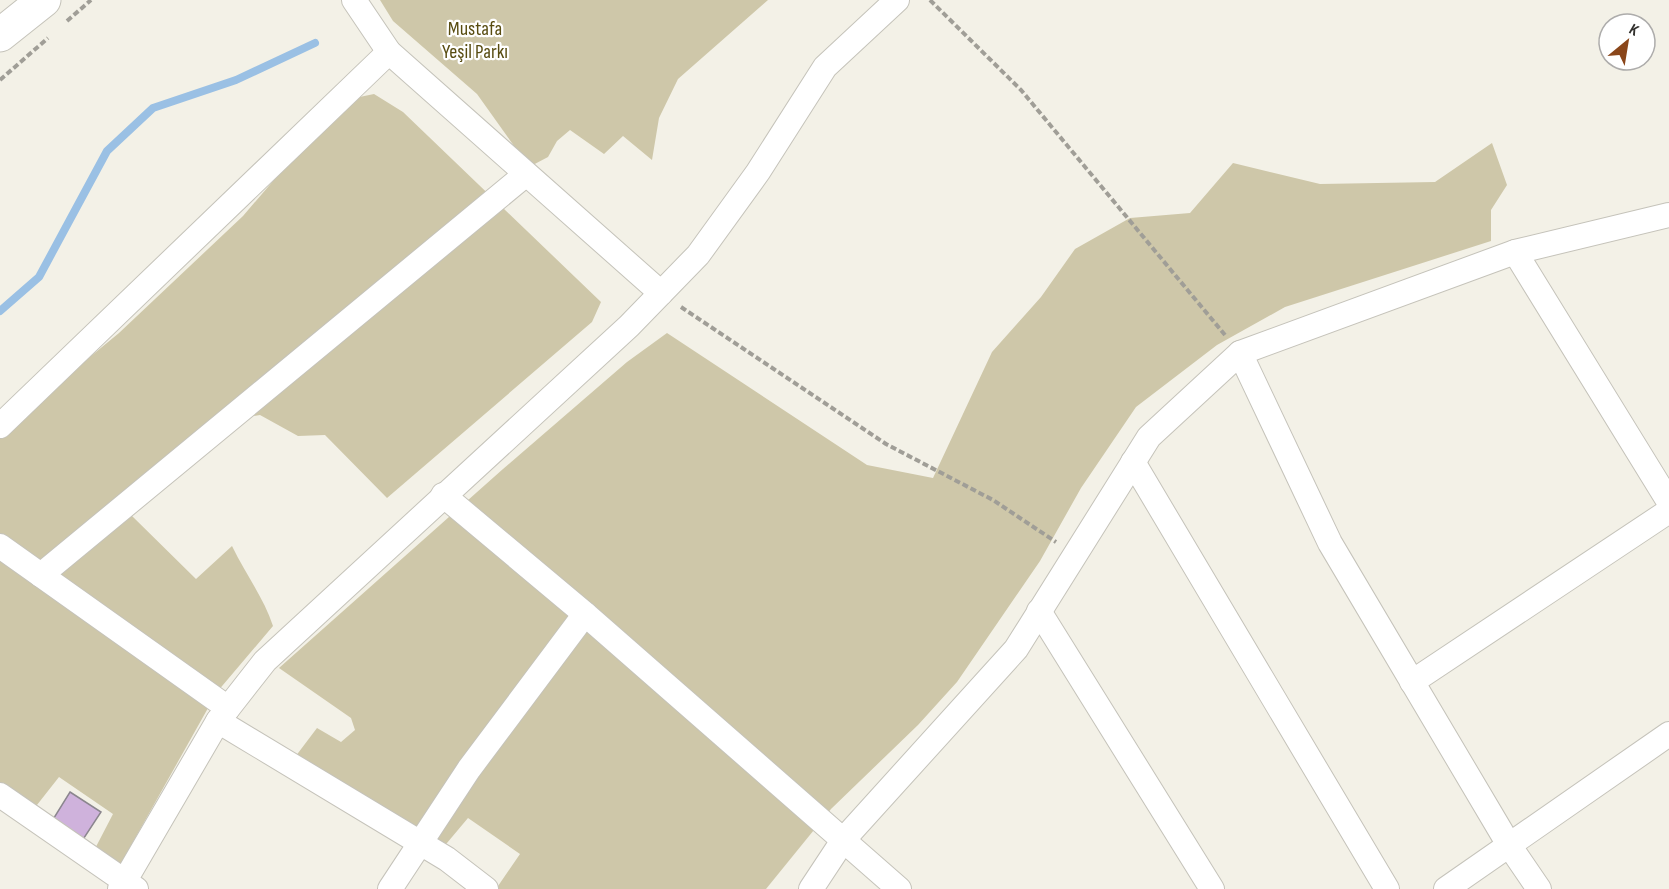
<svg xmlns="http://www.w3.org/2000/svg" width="1669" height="889" viewBox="0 0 1669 889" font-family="'Sofia Sans Condensed',sans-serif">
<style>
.green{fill:#cec7a9}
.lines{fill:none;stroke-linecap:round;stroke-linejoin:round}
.stream{stroke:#9ac0e4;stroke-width:8}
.building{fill:#cfb2dc;stroke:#8b868e;stroke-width:1.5}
.street-casing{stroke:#c5c3ba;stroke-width:26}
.secondary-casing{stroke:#c5c3ba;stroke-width:35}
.path{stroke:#a09e97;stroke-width:4;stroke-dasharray:6 3;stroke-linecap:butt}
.street{stroke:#fff;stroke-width:24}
.secondary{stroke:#fff;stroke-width:33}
.labels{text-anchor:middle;stroke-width:4.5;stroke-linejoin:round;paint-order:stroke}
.park-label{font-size:20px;fill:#584c11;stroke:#fff}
</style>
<rect width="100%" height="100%" fill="#f3f1e7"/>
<g class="green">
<path d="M380 0H768L678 79 659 118 652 160 623 136 604 154 570 130 557 141 548 157 529 167 477 94 393 21Z"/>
<path d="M374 94 403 112 601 302 592 322 387 498 325 435 298 436 260 415 221 421 166 469 132 516 196 579 232 546C245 573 264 598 273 626L217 692 110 883 86 866 113 814 59 777 22 824 0 810V431L119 333 243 216 316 131 350 99Z"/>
<path d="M1492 143 1507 185 1491 210V241L1285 307 1217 345 1136 407 1081 488 1040 561 957 682 918 725 831 809 766 889H496L520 854 468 818 431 862 286 769 317 728 341 742 355 730 351 718 279 668 503 469 627 362 667 333 867 465 933 478 992 352 1041 297 1075 249 1130 218 1190 213 1233 163 1320 184 1435 182Z"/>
</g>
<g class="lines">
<path class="stream" d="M0 311 39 277 107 151 153 108 236 80 315 43"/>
</g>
<path class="building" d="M70 792 101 812 82 841 52 821Z"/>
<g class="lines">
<defs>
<g id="street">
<path d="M354 0 389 52 661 293"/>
<path d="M1515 252 1669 502"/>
<path d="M1240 353 1330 543 1509 845 1539 889"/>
<path d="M0 426 389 52"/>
<path d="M1133 462 1387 889"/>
<path d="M443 495 585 614 899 889"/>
<path d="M0 546 228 708"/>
<path d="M41 575 525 175"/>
<path d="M1039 611 1212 889"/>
<path d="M1412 682 1669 511"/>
<path d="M218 721 265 661 629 326 698 255 758 172 825 67 897 0"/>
<path d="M0 795 136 889"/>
<path d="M120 889 218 721 447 859 486 889"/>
<path d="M390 889 469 769 585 614"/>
<path d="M811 889 844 839 1016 649 1149 437 1240 353 1515 252 1669 215"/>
<path d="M1446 889 1669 734"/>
</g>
<path id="secondary" d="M0 35 44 0"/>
</defs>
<use href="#street" class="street-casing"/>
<use href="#secondary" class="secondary-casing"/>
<g class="path">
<path d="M930 0 1021 90 1225 335"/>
<path d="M67 21 91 0"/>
<path d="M0 80 48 38"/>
<path d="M681 307 886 444 993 500 1056 542"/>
</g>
<use href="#street" class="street"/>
<use href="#secondary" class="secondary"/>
</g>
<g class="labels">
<g class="park-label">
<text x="475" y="35">Mustafa<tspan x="475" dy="23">Yeşil Parkı</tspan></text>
</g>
</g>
<g transform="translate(1627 42) rotate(30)"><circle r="28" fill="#ffffff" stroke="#adacab" stroke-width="1.5"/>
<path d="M0-4.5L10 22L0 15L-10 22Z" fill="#8a461a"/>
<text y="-9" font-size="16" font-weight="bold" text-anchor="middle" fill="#31302d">K</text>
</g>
</svg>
